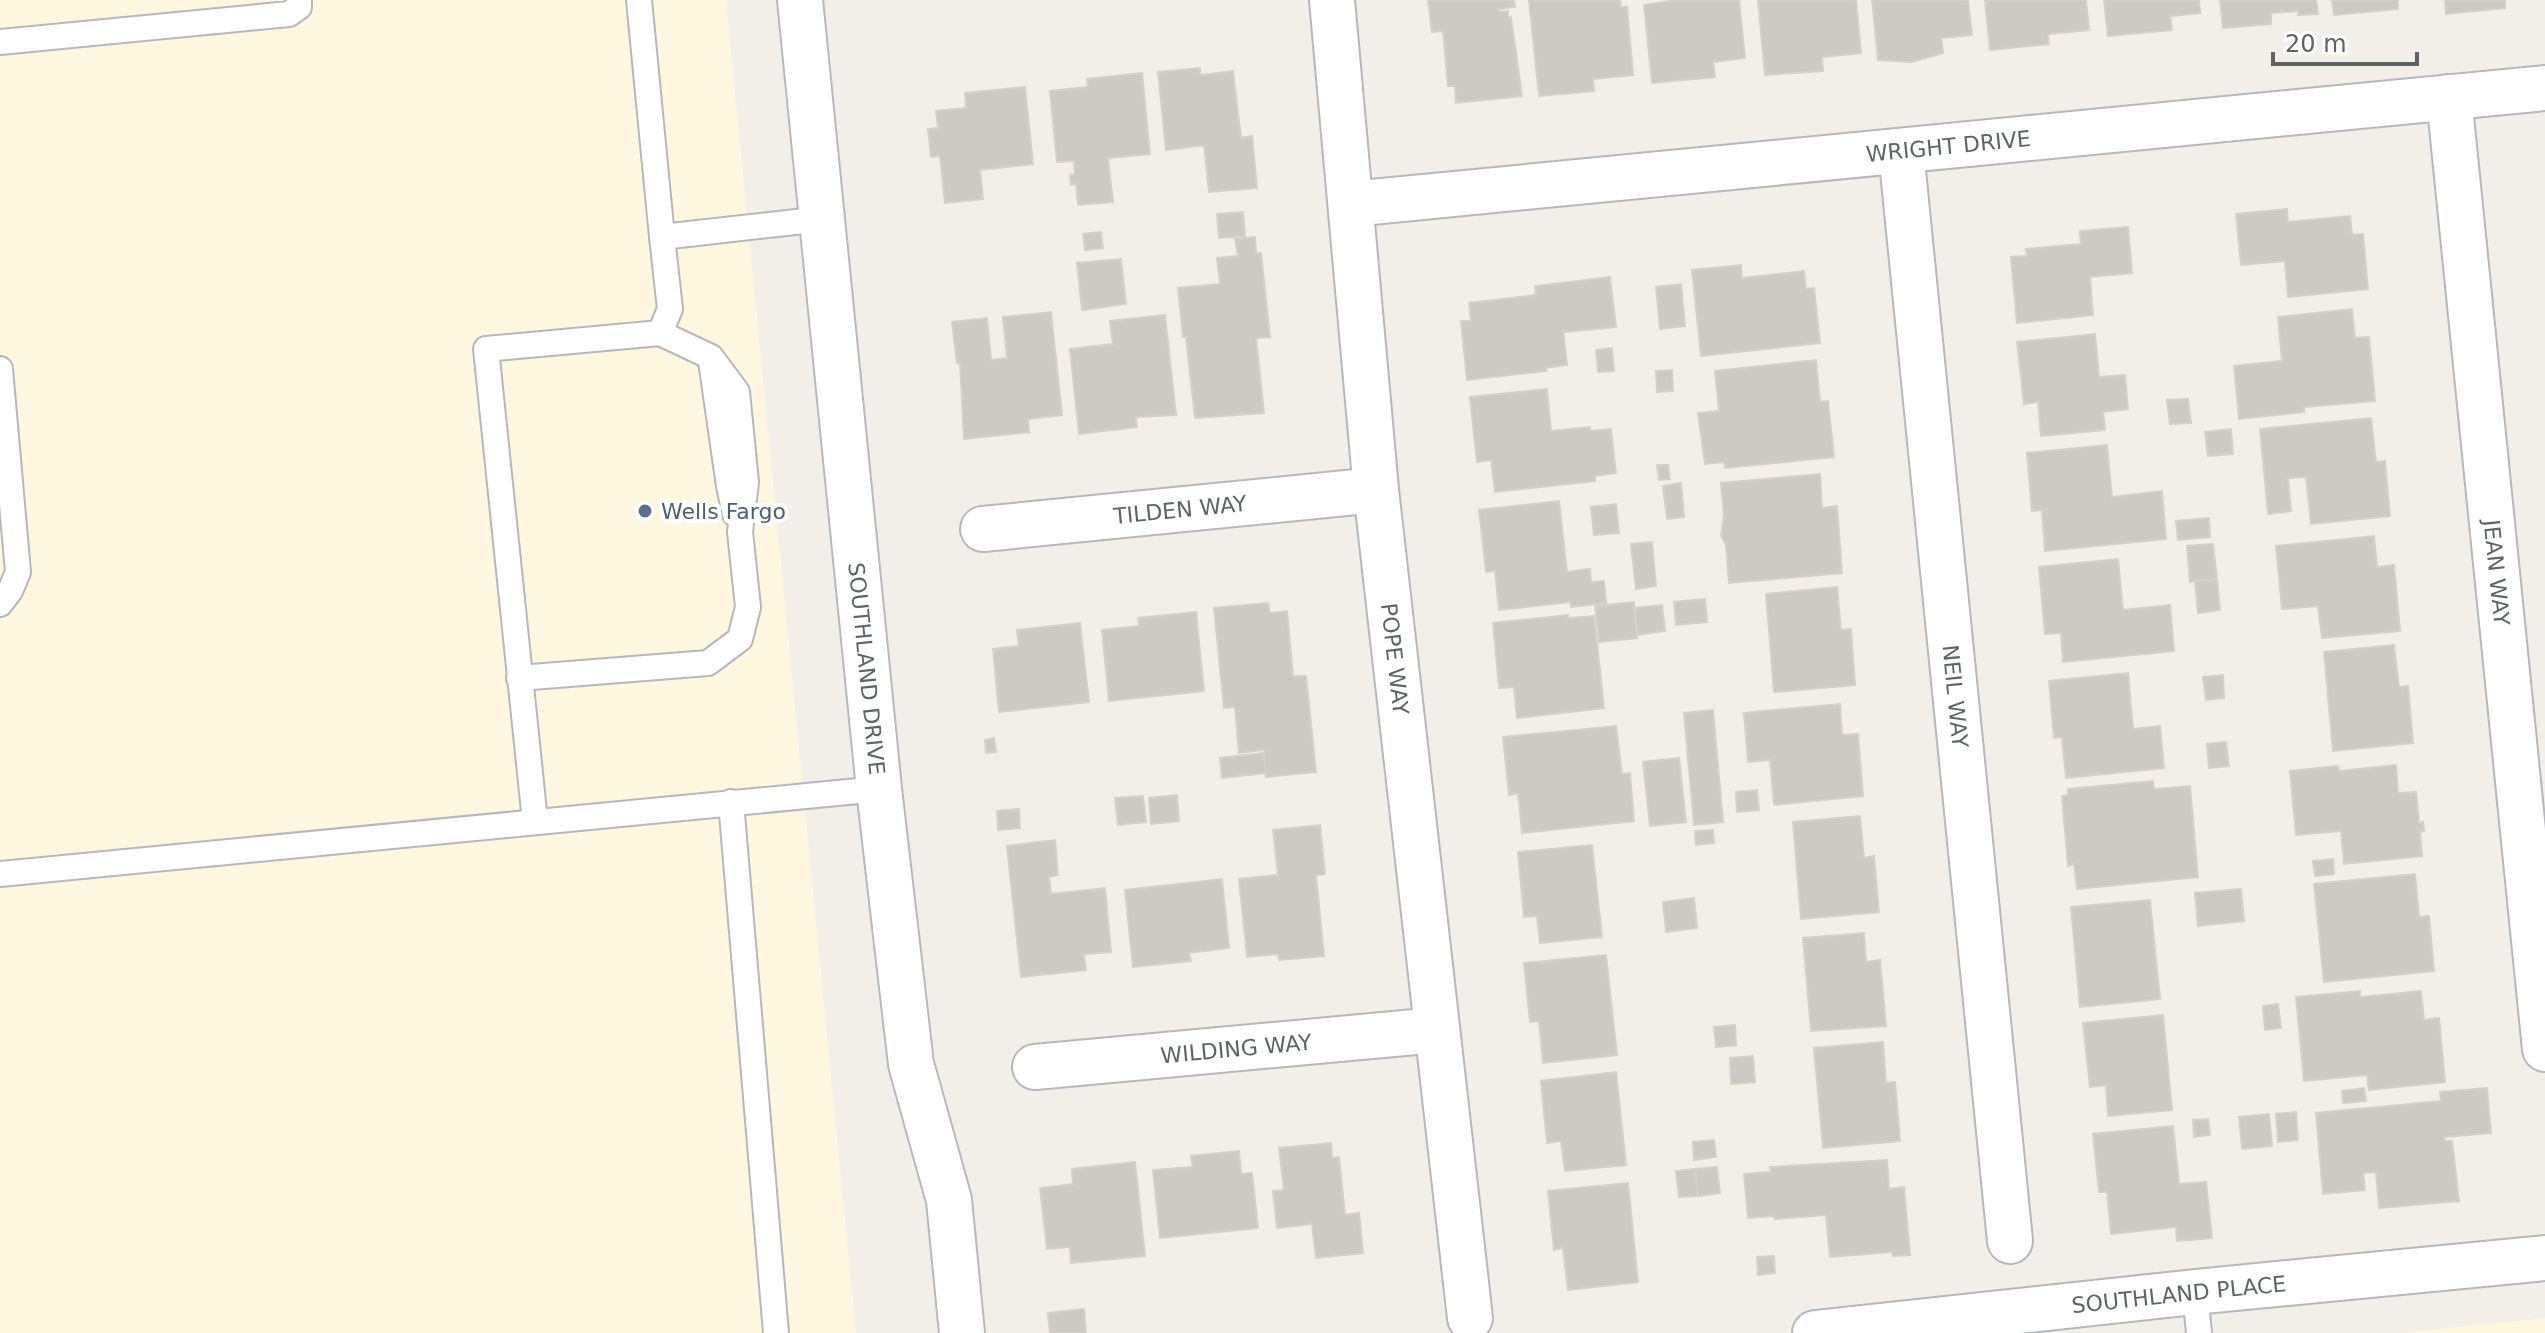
<svg xmlns="http://www.w3.org/2000/svg" width="2545" height="1333" viewBox="0 0 2545 1333" font-family="'DejaVu Sans',sans-serif">
<style>
.commercial{fill:#fef7e0}
.building{fill:#cccac5;stroke:#d6d1c6;stroke-width:2}
.lines{fill:none;stroke-linecap:round;stroke-linejoin:round}
.service-casing{stroke:#b5b8bc;stroke-width:28}
.minor-casing{stroke:#b5b8bc;stroke-width:48}
.secondary-casing{stroke:#b6babf;stroke-width:48}
.service{stroke:#fff;stroke-width:24}
.minor{stroke:#fff;stroke-width:44}
.secondary{stroke:#fff;stroke-width:44}
.service-dot{fill:#5c6f8a;stroke:#fff;stroke-width:3}
.labels{text-anchor:middle;stroke-width:8;stroke-linejoin:round;paint-order:stroke}
.street-label{font-size:22px;fill:#5f6368;stroke:#fff}
.service-label{font-size:22px;fill:#4e5e75;stroke:#fff;text-anchor:start}
</style>
<rect width="100%" height="100%" fill="#f1efe8"/>
<g class="commercial">
<path d="M0 0H726L856 1333H0Z"/>
<path d="M2545 1318V1333H2399Z"/>
</g>
<g class="building">
<path d="M1428 0H1514L1515 7 1498 9 1499 12 1508 11V18L1511 17 1522 96 1456 103 1455 86H1448L1443 31 1432 32Z"/>
<path d="M1529 0H1620L1621 7H1627L1633 75 1593 79 1594 91 1539 96Z"/>
<path d="M1677 0H1739L1745 58 1713 62 1715 77 1652 83 1644 5Z"/>
<path d="M1758 0H1856L1861 53 1822 57 1823 71 1765 75Z"/>
<path d="M1872 0H1968L1972 35 1941 38 1943 53 1912 62 1878 60Z"/>
<path d="M1985 0H2086L2089 30 2048 34 2049 44 1990 50Z"/>
<path d="M2104 0H2199L2200 13 2170 16 2172 30 2108 36Z"/>
<path d="M2220 0H2316L2318 14 2298 15V11L2271 13V24L2223 28Z"/>
<path d="M2332 0H2398V9L2334 15Z"/>
<path d="M2445 0H2505V8L2446 14Z"/>
<path d="M1200 68V75L1233 71 1241 138 1252 136 1257 188 1209 192 1204 145 1166 150 1158 72Z"/>
<path d="M1142 73 1150 154 1108 158 1113 202 1078 205 1076 184 1071 185 1070 175 1075 174 1074 161 1057 162 1050 91 1088 87 1087 79Z"/>
<path d="M1025 87 1033 164 980 170 983 199 945 203 940 156 931 157 928 129 938 128 936 111 966 108 965 93Z"/>
<path d="M2287 209 2288 222 2350 216 2352 235 2363 234 2368 289 2288 297 2285 261 2241 265 2236 214Z"/>
<path d="M1243 212 1245 236 1219 238 1217 214Z"/>
<path d="M2128 227 2132 273 2090 277 2093 315 2017 323 2011 257 2027 256 2026 249 2081 244 2080 231Z"/>
<path d="M1101 232 1103 248 1085 250 1083 234Z"/>
<path d="M1255 237 1256 254 1261 253 1270 337 1256 338 1264 413 1195 418 1186 337H1183L1178 288 1220 284 1217 258 1238 256 1235 239Z"/>
<path d="M1121 259 1126 304 1082 310 1077 263Z"/>
<path d="M1741 265 1742 278 1804 271 1806 289 1814 288 1820 343 1701 356 1692 270Z"/>
<path d="M1610 277 1616 327 1565 332 1563 329 1567 365 1545 368 1546 371 1467 380 1461 321H1471L1469 303 1536 295 1535 286Z"/>
<path d="M1681 284 1685 326 1660 329 1656 287Z"/>
<path d="M2352 309 2355 338 2369 337 2375 401 2304 407V412L2239 419 2234 366 2282 361 2278 317Z"/>
<path d="M1051 312 1062 415 1028 419 1029 432 964 439 960 363H957L952 322 987 318 991 360 1007 358 1003 317Z"/>
<path d="M1165 315 1176 415 1136 417 1137 427 1079 434 1070 349 1113 344 1110 321Z"/>
<path d="M2095 334 2099 377 2125 375 2128 409 2103 412 2105 430 2041 436 2038 402 2024 404 2017 342Z"/>
<path d="M1612 348 1614 371 1598 372 1596 350Z"/>
<path d="M1816 360 1820 402 1828 401 1834 457 1725 468 1724 462 1705 464 1698 413 1719 411 1715 371Z"/>
<path d="M1672 370 1673 391 1657 392 1656 371Z"/>
<path d="M1547 389 1551 431 1590 427V431L1611 429 1616 473 1595 476V481L1495 492 1491 460 1477 462 1470 397Z"/>
<path d="M2188 399 2191 423 2170 424 2167 400Z"/>
<path d="M2371 418 2376 462 2385 461 2390 516 2311 524 2306 477 2288 478 2291 511 2268 514 2260 429Z"/>
<path d="M2231 429 2233 454 2208 456 2205 432Z"/>
<path d="M2107 445 2112 497 2162 491 2166 539 2045 551 2042 510 2032 511 2027 453Z"/>
<path d="M1657 465H1668L1670 479 1659 480Z"/>
<path d="M1820 474 1822 508 1837 506 1842 573 1729 583 1726 545 1721 535 1724 515 1721 483Z"/>
<path d="M1681 483 1684 517 1667 519 1663 486Z"/>
<path d="M1559 501 1567 572 1590 569 1591 582 1604 581 1606 603 1571 607 1570 602 1499 610 1495 571 1486 572 1479 510Z"/>
<path d="M1616 504 1619 533 1594 535 1591 507Z"/>
<path d="M2209 518 2210 537 2178 540 2176 521Z"/>
<path d="M2374 536 2377 567 2394 565 2400 631 2322 638 2318 606 2282 609 2276 546Z"/>
<path d="M1652 542 1656 586 1636 589 1631 544Z"/>
<path d="M2213 544 2217 579 2190 582 2187 546Z"/>
<path d="M2118 559 2123 610 2170 605 2174 651 2063 662 2061 633 2045 634 2039 567Z"/>
<path d="M2217 579 2220 610 2198 613 2195 581Z"/>
<path d="M1837 587 1841 630 1851 629 1855 685 1774 692 1766 594Z"/>
<path d="M1705 599 1707 622 1676 625 1674 602Z"/>
<path d="M1634 602 1637 638 1599 642 1595 606Z"/>
<path d="M1268 603 1270 613 1287 611 1293 676H1306L1316 772 1266 777 1264 750 1239 753 1235 707 1224 708 1214 608Z"/>
<path d="M1662 605 1665 631 1637 635 1635 608Z"/>
<path d="M1196 612 1204 691 1109 701 1102 630 1139 626 1138 618Z"/>
<path d="M1568 615V618L1594 616 1604 708 1517 718 1514 687 1499 688 1493 623Z"/>
<path d="M1080 623 1089 702 999 712 993 649 1019 646 1017 630Z"/>
<path d="M2394 645 2399 687 2408 686 2413 743 2333 751 2324 652Z"/>
<path d="M2128 673 2133 729 2160 726 2164 768 2066 778 2062 737 2054 738 2049 681Z"/>
<path d="M2223 675 2224 698 2206 700 2203 677Z"/>
<path d="M1840 704 1842 735 1858 734 1863 796 1774 805 1770 760 1748 762 1744 713Z"/>
<path d="M1713 710 1723 822 1694 825 1684 713Z"/>
<path d="M1616 726 1622 774 1630 773 1634 821 1522 833 1518 793 1509 795 1503 737Z"/>
<path d="M994 738 996 752 986 753 985 740Z"/>
<path d="M2226 742 2229 766 2209 768 2207 744Z"/>
<path d="M1264 753 1266 773 1222 778 1220 758Z"/>
<path d="M1679 758 1686 822 1650 826 1643 762Z"/>
<path d="M2396 765 2398 793 2416 792 2419 823 2423 822 2424 831 2420 832 2422 856 2344 864 2341 831 2296 835 2290 771 2338 766 2339 771Z"/>
<path d="M2153 781 2154 789 2190 786 2198 877 2077 889 2074 864 2068 866 2062 796 2068 795V789Z"/>
<path d="M1757 790 1759 810 1737 812 1736 792Z"/>
<path d="M1177 795 1179 821 1151 824 1149 798Z"/>
<path d="M1143 796 1146 822 1118 825 1115 798Z"/>
<path d="M1019 809 1020 828 998 830 997 811Z"/>
<path d="M1860 816 1864 858 1874 856 1879 912 1801 919 1793 822Z"/>
<path d="M1320 825 1325 874 1316 875 1324 956 1279 960 1278 954 1247 957 1239 879 1278 875 1273 830Z"/>
<path d="M1713 830 1714 843 1696 845 1695 831Z"/>
<path d="M1055 840 1058 875 1049 877 1051 894 1105 888 1111 952 1084 954 1086 970 1021 977 1007 846Z"/>
<path d="M1592 845 1602 937 1540 943 1537 916 1524 917 1518 852Z"/>
<path d="M2333 859 2334 874 2315 876 2313 861Z"/>
<path d="M2415 874 2419 917 2429 916 2434 971 2324 982 2314 884Z"/>
<path d="M1222 879 1229 948 1189 953 1191 961 1133 967 1125 890Z"/>
<path d="M2241 889 2244 921 2198 926 2195 893Z"/>
<path d="M1694 898 1697 928 1666 932 1663 902Z"/>
<path d="M2150 900 2160 999 2080 1007 2071 907Z"/>
<path d="M1864 933 1866 962 1880 960 1886 1026 1811 1031 1803 938Z"/>
<path d="M1606 955 1617 1055 1543 1063 1539 1021 1530 1022 1524 963Z"/>
<path d="M2360 991V997L2421 991 2424 1020 2439 1018 2445 1082 2369 1090 2367 1075 2304 1081 2296 997Z"/>
<path d="M2278 1004 2281 1028 2265 1030 2263 1006Z"/>
<path d="M2163 1015 2172 1110 2108 1116 2106 1085 2090 1087 2083 1023Z"/>
<path d="M1735 1025 1736 1045 1716 1047 1714 1027Z"/>
<path d="M1883 1042 1886 1083 1895 1082 1900 1141 1823 1148 1814 1048Z"/>
<path d="M1753 1056 1755 1082 1731 1084 1730 1058Z"/>
<path d="M1616 1072 1626 1165 1565 1171 1561 1141 1547 1143 1541 1081Z"/>
<path d="M2364 1088 2366 1101 2343 1103 2342 1091Z"/>
<path d="M2487 1088 2491 1133 2444 1137 2445 1141H2452L2459 1201 2379 1208 2376 1172 2363 1173 2365 1190 2323 1194 2316 1113 2441 1101 2440 1092Z"/>
<path d="M2296 1112 2298 1140 2278 1142 2276 1114Z"/>
<path d="M2269 1114 2272 1146 2242 1149 2239 1117Z"/>
<path d="M2208 1119 2210 1135 2194 1137 2193 1120Z"/>
<path d="M2173 1126 2179 1184 2206 1182 2212 1238 2177 1241 2176 1227 2111 1234 2107 1192H2099L2093 1134Z"/>
<path d="M1714 1140 1716 1157 1694 1160 1693 1142Z"/>
<path d="M1331 1143 1332 1158 1339 1157 1345 1215 1359 1213 1363 1253 1316 1258 1312 1224 1277 1228 1273 1191 1284 1190 1279 1148Z"/>
<path d="M1239 1151 1241 1174 1252 1173 1258 1228 1160 1238 1153 1170 1193 1167 1191 1156Z"/>
<path d="M1887 1160 1889 1189 1904 1187 1910 1255 1893 1256 1892 1252 1830 1257 1826 1215 1775 1219 1774 1216 1748 1218 1744 1174 1771 1172 1770 1167Z"/>
<path d="M1135 1162 1145 1256 1071 1263 1070 1247 1047 1249 1040 1188 1073 1184 1072 1169Z"/>
<path d="M1717 1167 1720 1193 1698 1196 1695 1169Z"/>
<path d="M1695 1169 1698 1196 1679 1197 1676 1171Z"/>
<path d="M1628 1183 1638 1282 1568 1290 1563 1248 1554 1250 1548 1191Z"/>
<path d="M1774 1256 1775 1273 1758 1275 1757 1257Z"/>
<path d="M1084 1309 1086 1333H1050L1048 1313Z"/>
</g>
<g class="lines">
<defs>
<g id="service">
<path d="M639 0 662 237"/>
<path d="M0 42 289 14 299 7V0"/>
<path d="M711 361 729 486 735 514"/>
<path d="M0 369 18 572 10 591 0 604"/>
<path d="M519 678 708 663 740 639 748 607 740 532 746 482 737 392 711 357 660 333"/>
<path d="M731 802 776 1333"/>
<path d="M535 821 486 349 660 333 670 309 662 237 822 219"/>
<path d="M0 874 879 789"/>
<path d="M2195 1292 2199 1333"/>
</g>
<g id="minor">
<path id="s1" d="M1332 0 1376 490 1470 1318"/>
<path id="s2" d="M2449 97 2545 1049"/>
<path id="s3" d="M1901 151 2010 1241"/>
<path id="s4" d="M1351 204 2545 88"/>
<path id="s5" d="M983 529 1376 490"/>
<path id="s6" d="M1035 1067 1437 1030"/>
<path id="s7" d="M1815 1333 2195 1292 2545 1258"/>
</g>
<g id="secondary">
<path id="s8" d="M800 0 879 789 911 1064 949 1200 962 1333"/>
</g>
</defs>
<use href="#service" class="service-casing"/>
<use href="#minor" class="minor-casing"/>
<use href="#secondary" class="secondary-casing"/>
<use href="#service" class="service"/>
<use href="#minor" class="minor"/>
<use href="#secondary" class="secondary"/>
</g>
<circle class="service-dot" cx="645" cy="511" r="8"/>
<g class="labels">
<g class="street-label">
<text dy="8" stroke="none"><textPath href="#s4" startOffset="600">WRIGHT DRIVE</textPath></text>
<text dy="8" stroke="none"><textPath href="#s5" startOffset="198">TILDEN WAY</textPath></text>
<text dy="8" stroke="none"><textPath href="#s2" startOffset="478">JEAN WAY</textPath></text>
<text dy="8" stroke="none"><textPath href="#s1" startOffset="662">POPE WAY</textPath></text>
<text dy="8" stroke="none"><textPath href="#s8" startOffset="672">SOUTHLAND DRIVE</textPath></text>
<text dy="8" stroke="none"><textPath href="#s3" startOffset="548">NEIL WAY</textPath></text>
<text dy="8" stroke="none"><textPath href="#s6" startOffset="202">WILDING WAY</textPath></text>
<text dy="8" stroke="none"><textPath href="#s7" startOffset="366">SOUTHLAND PLACE</textPath></text>
</g>
<g class="service-label">
<text x="661" y="519">Wells Fargo</text>
</g>
</g>
<path d="M2273 52v12h144v-12" fill="none" stroke="#5f6368" stroke-width="4"/>
<text x="2285" y="52" font-size="24" fill="#5f6368" stroke="#ffffff" stroke-width="6" paint-order="stroke">20 m</text>
</svg>
